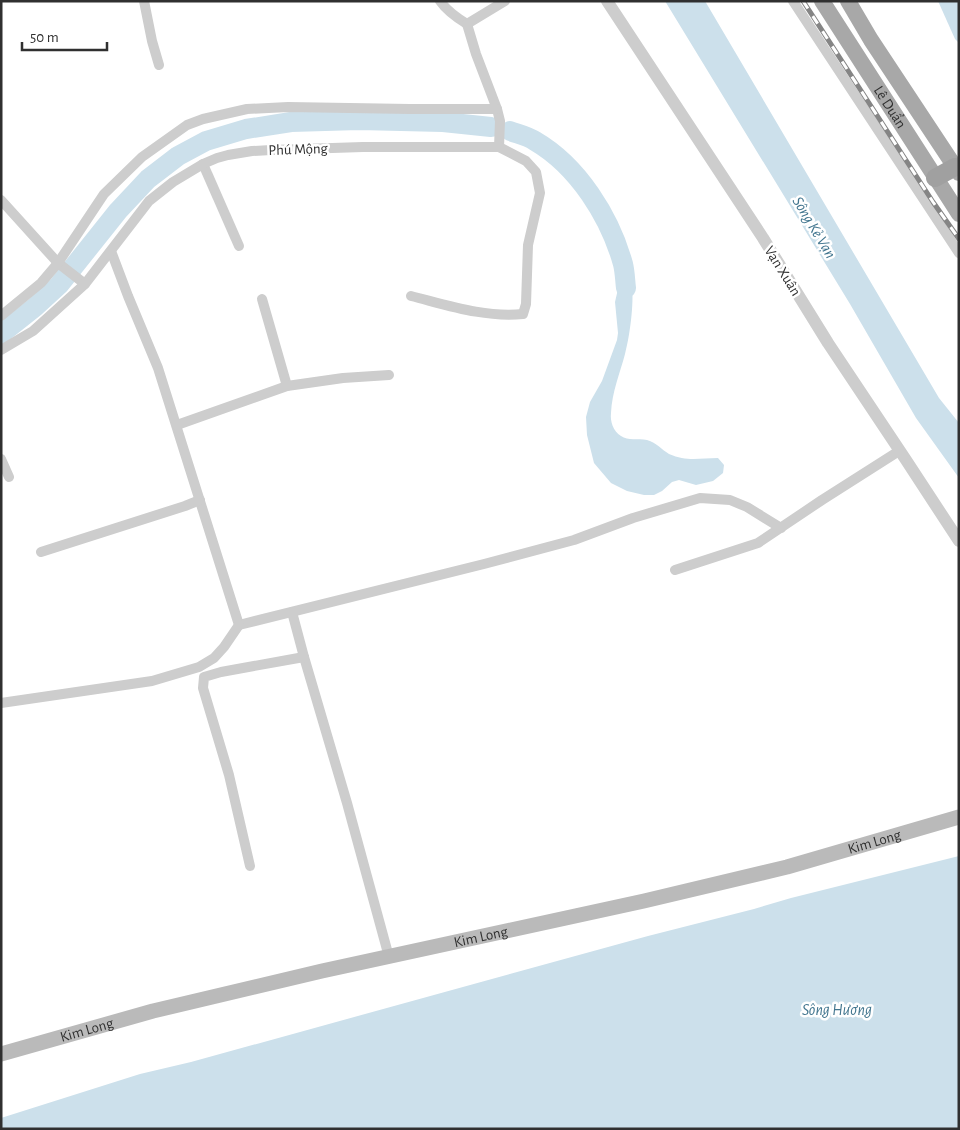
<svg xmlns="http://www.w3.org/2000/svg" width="960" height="1130" viewBox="0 0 960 1130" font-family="'Alegreya Sans',sans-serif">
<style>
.water{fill:#cce0eb}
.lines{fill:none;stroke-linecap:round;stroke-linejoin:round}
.river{stroke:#cce0eb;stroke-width:20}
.minor{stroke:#cdcdcd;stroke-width:10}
.tertiary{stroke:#cdcdcd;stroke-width:12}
.secondary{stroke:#bababa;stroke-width:15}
.primary{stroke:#a8a8a8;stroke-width:16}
.trunk{stroke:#a0a0a0;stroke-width:18}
.rail-casing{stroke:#858585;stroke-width:5}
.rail{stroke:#fff;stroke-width:3;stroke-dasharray:9;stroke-linecap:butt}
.labels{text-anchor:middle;stroke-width:5;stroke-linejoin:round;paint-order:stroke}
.street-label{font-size:15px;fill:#303030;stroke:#fff}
.water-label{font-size:16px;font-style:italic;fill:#41758e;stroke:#fff}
</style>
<rect width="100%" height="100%" fill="#fff"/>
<g class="water">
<path d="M665 1H705L939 398 959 423V478L916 418 850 304Z"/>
<path d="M938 1H959V43L955 39Z"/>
<path d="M622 261C626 269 632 276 632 285 634 304 630 335 625 354 620 373 612 392 611 413 610 421 613 431 621 436 628 441 638 438 647 440 657 443 661 449 669 454 687 462 700 458 718 458L724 465 723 473 713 481 696 485 679 480 672 482 662 491 654 495H644L627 491 611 483 594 463 587 435 586 417 590 402 602 381 617 340 618 333 615 302 621 276Z"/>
<path d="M959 856V1129H1V1118L140 1074 191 1062 648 936 754 909 791 898Z"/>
</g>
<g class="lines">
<g class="river">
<path d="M510 131C518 134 528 136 535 141 578 166 610 217 623 264 625 272 625 280 626 288"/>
<path d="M1 334 35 307 59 285 118 211 148 179 178 156 206 141 246 129 291 122 359 120 443 122 491 127"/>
</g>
<g class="minor">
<path d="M144 1 152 41 159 65"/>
<path d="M440 1C447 11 457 18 467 24"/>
<path d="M793 1 959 253"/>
<path d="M499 147 500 121 497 109 476 54 467 24 505 1"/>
<path d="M203 164 239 246"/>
<path d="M1 200 58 263 85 284"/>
<path d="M111 251 128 296 158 368 239 625 484 564 574 540 633 518 700 498 730 500 747 507 781 528"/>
<path d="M262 299 287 386"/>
<path d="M1 316 41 283 58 263 104 194 142 157 187 125 203 119 247 109 288 107 410 109H497"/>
<path d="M1 350 33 331 85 284 149 201 173 182 203 164 217 158 228 155 252 151 271 150 363 147H499L526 161 536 172 540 193 528 245 526 304 523 314C485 318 447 305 411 296"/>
<path d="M177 425 287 386 343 378 389 375"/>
<path d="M1 459 9 477"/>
<path d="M41 552 185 506 200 500"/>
<path d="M675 570 758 543 822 500 899 451"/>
<path d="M292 612 304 657 347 803 389 957"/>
<path d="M1 703 152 681 199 667 214 658 224 647 239 625"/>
<path d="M250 866 229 775 203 688 204 677 221 672 304 657"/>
</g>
<path class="tertiary" d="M607 1 763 238 828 343 906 460 959 541"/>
<path class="secondary" id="s1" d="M1 1054 153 1011 322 971 644 901 787 867 959 817"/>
<g class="primary">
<path id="s2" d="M822 1 959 214"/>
<path d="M848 1 871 40 959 173"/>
</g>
<path class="trunk" d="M935 178 955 167"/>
<defs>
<path id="rail" d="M803 1 933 202 959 239"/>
</defs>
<use href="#rail" class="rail-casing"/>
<use href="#rail" class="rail"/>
</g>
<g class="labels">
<g class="street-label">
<text dy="5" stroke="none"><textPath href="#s2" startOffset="126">Lê Duẩn</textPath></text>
<text transform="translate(298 149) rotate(-2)" y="5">Phú Mộng</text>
<text transform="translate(783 271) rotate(58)" y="5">Vạn Xuân</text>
<text dy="5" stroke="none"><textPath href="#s1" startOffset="899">Kim Long</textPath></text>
<text dy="5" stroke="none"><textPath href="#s1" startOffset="494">Kim Long</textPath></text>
<text dy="5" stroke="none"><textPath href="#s1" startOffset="89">Kim Long</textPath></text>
</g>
<g class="water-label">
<text transform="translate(815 227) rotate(59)" y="6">Sông Kẻ Vạn</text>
<text x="837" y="1015">Sông Hương</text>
</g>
</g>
<rect width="960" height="1130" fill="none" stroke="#303030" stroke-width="5"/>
<path d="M22 42v8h85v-8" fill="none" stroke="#303030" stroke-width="2.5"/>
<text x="30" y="42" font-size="15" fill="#303030" stroke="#ffffff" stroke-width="4" paint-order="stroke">50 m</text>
</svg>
